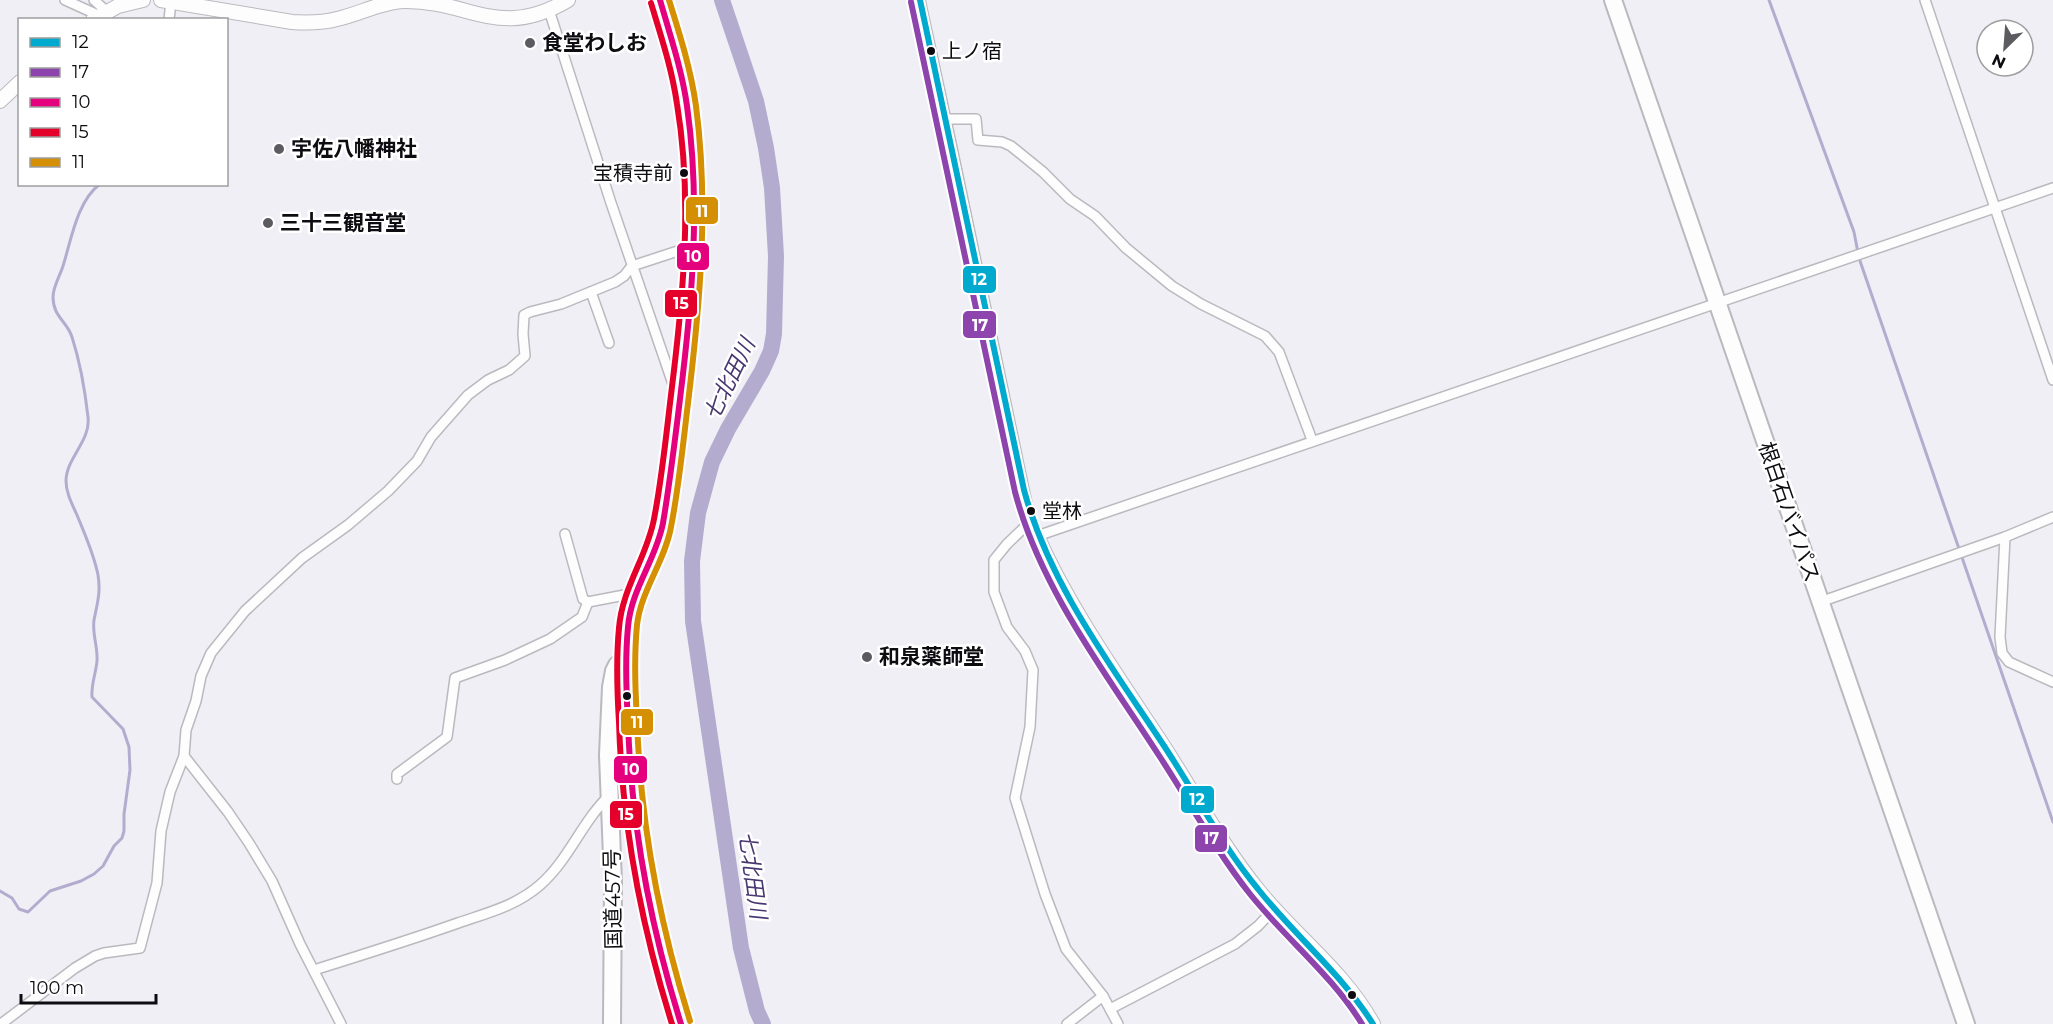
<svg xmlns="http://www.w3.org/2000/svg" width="2053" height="1024" viewBox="0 0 2053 1024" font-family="Montserrat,'Noto Sans JP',sans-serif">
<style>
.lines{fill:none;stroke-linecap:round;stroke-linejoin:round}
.stream{stroke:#b4accf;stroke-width:3}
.river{stroke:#b4accf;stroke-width:16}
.street-casing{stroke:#bab9be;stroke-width:12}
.secondary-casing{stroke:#bab9be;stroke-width:16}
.highway-casing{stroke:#bab9be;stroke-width:20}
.street{stroke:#fdfdfe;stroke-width:9}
.secondary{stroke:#fdfdfe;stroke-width:14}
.highway{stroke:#fdfdfe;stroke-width:16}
.bus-1-casing{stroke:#fff;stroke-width:10}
.bus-2-casing{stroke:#fff;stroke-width:10}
.bus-3-casing{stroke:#fff;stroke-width:10}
.bus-4-casing{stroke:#fff;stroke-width:10}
.bus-5-casing{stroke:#fff;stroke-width:10}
.bus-1{stroke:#00a9ce;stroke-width:6}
.bus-2{stroke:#8e44ad;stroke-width:6}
.bus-3{stroke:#e5007d;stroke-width:6}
.bus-4{stroke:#e4002b;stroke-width:6}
.bus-5{stroke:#d48f02;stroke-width:6}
.poi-dot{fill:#5c5b60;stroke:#fff;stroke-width:2}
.bus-dot{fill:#0d0c10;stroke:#fff;stroke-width:2}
.labels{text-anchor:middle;stroke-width:5;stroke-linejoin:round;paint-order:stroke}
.bus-label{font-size:20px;fill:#0d0c10;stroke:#fff;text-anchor:start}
.poi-label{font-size:21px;font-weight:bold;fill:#0d0c10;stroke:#fff;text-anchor:start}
.street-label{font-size:21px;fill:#0d0c10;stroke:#fff}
.water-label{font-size:22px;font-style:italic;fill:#493771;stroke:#fff}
.line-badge{stroke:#fff;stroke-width:2}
.badge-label{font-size:16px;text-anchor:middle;font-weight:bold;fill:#fff}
</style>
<rect width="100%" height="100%" fill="#f0eff6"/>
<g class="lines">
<g class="stream">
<path d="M1769 0 1854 232 1859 258 2053 822"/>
<path d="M0 891 12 898 19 909 28 912 50 891 81 881 94 874 103 866 114 846 122 838 124 831V814L130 770 129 747 123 729 92 697C91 684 96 673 97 661 98 647 92 634 94 620 97 604 101 593 98 575 94 554 85 535 77 515 72 504 66 493 66 481 66 458 91 441 88 417 85 390 80 362 72 337 67 321 53 317 53 297 53 286 60 276 63 266 71 241 77 201 100 184"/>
</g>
<path class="river" d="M722 0 756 101 766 148 772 188 776 256 774 334 771 351 762 371 728 429 712 462 698 513 692 561 693 621 741 948 757 1011 763 1024"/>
<defs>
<g id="street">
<path d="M65 0 98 15"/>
<path d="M94 0 106 11"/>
<path d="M920 0C956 163 989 326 1024 490L1031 521 1037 536 2053 188"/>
<path d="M1925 0 2053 380"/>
<path d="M549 10 611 203 673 384 681 390"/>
<path d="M169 20 171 1"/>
<path d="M947 119H976L978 140 1002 142 1011 146 1043 172 1070 199 1095 216 1126 248 1172 286 1201 304 1265 336 1279 352 1312 440"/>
<path d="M591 292 609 343"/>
<path d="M1031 521 1007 544 994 560V592L1007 627 1025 651 1033 670 1030 727 1015 798 1045 894 1066 949 1103 996 1118 1024"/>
<path d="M565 534 583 599 588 602 635 593"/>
<path d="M2005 537 2000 637 2002 653 2009 662 2053 682"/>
<path d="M1820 602 2005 537 2053 517"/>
<path d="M184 756 228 812 249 843 272 881 300 944 341 1024"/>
<path d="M397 779V774L447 737 455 678 505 660 550 639 582 617 588 602"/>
<path d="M314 970C362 955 410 940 458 923 487 913 516 906 540 885 569 860 582 821 610 795"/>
<path d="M1110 1009 1235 944 1258 926 1274 909"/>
<path d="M1 1024 75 968 95 956 104 953 140 948 157 883 161 831 170 792 184 756 186 730 196 701 201 676 211 653 245 611 302 558 348 525 388 491 417 461 431 437 468 395 488 380 509 370 525 356 523 334 524 315 530 312 561 304 615 282 624 276 632 266 693 246"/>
<path d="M1067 1024 1103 996"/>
</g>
<g id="secondary">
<path d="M161 0 292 22C307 23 322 23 337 19 360 14 380 2 404 1 470 0 499 41 568 0"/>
<path d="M93 20 118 6 143 0"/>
<path d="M0 101 20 82"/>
<path d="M1037 536C1071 612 1121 681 1166 750 1196 797 1223 847 1258 890 1296 937 1343 970 1373 1024"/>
<path d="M626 659C627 711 626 768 633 819 644 888 659 958 681 1024"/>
</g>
<g id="highway">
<path d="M1613 0 1966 1024"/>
<path d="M612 1024 613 882 608 755 611 687 614 671 617 665 626 659C628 637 628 613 636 592 645 568 658 546 663 520 672 477 676 434 681 390 692 296 699 204 688 110 683 72 671 36 660 0"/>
</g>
</defs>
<use href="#street" class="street-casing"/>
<use href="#secondary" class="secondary-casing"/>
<use href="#highway" class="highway-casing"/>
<use href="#street" class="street"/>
<use href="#secondary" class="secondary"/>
<use href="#highway" class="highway"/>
<defs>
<path id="bus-1" d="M920 0 1024 490C1050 587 1114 669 1168 752 1198 798 1223 847 1258 889 1295 936 1341 973 1373 1024"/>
<path id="bus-2" d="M911 2 1015 492C1041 590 1106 673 1160 757 1190 803 1216 851 1250 894 1286 939 1332 975 1362 1024"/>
<path id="bus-3" d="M660 0C670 35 682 70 687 106 701 204 692 302 680 399 675 440 670 482 663 523 656 560 631 589 628 627 625 658 626 689 628 721 631 825 650 925 681 1024"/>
<path id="bus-4" d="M651 3C661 36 672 69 677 104 693 200 683 299 671 395 666 436 662 478 654 519 647 557 622 588 619 628 616 659 617 690 619 722 622 825 641 925 672 1024"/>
<path id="bus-5" d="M669 0C680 35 691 70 696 106 709 205 700 304 688 403 683 444 679 486 671 527 665 561 641 590 637 625 634 656 635 688 637 719 640 822 659 922 690 1021"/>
</defs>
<use href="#bus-1" class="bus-1-casing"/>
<use href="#bus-2" class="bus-2-casing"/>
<use href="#bus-3" class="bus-3-casing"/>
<use href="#bus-4" class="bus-4-casing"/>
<use href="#bus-5" class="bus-5-casing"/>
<use href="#bus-1" class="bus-1"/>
<use href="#bus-2" class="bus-2"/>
<use href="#bus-3" class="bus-3"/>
<use href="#bus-4" class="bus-4"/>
<use href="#bus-5" class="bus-5"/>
</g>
<g class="poi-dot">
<circle cx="530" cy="43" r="6"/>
<circle cx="279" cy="149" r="6"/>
<circle cx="268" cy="223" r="6"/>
<circle cx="867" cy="657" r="6"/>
</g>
<g class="bus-dot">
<circle cx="931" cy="51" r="5"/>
<circle cx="684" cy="173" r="5"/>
<circle cx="1031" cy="511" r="5"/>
<circle cx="627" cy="696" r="5"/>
<circle cx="1352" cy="995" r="5"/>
</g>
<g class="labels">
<g class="bus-label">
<text x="942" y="58">上ノ宿</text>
<text x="673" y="180" text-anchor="end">宝積寺前</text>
<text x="1042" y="518">堂林</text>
</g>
<g class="poi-label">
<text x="542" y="50">食堂わしお</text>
<text x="291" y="156">宇佐八幡神社</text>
<text x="280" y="230">三十三観音堂</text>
<text x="879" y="664">和泉薬師堂</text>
</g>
<g class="street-label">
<text transform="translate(1789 512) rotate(71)" y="7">根白石バイパス</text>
<text transform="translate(613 899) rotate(-91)" y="7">国道457号</text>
</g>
<g class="water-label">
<text transform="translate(729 379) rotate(-64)" y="8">七北田川</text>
<text transform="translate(753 875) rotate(82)" y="8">七北田川</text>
</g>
</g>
<g class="line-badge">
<rect x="685" y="196" width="34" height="29" rx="6" fill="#d48f02"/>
<rect x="676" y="242" width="34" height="29" rx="6" fill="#e5007d"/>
<rect x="962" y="265" width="35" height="29" rx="6" fill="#00a9ce"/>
<rect x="664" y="289" width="34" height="29" rx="6" fill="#e4002b"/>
<rect x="962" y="310" width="35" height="29" rx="6" fill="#8e44ad"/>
<rect x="620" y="708" width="34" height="28" rx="6" fill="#d48f02"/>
<rect x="613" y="755" width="35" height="29" rx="6" fill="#e5007d"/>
<rect x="1180" y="785" width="35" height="29" rx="6" fill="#00a9ce"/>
<rect x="609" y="800" width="34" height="29" rx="6" fill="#e4002b"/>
<rect x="1194" y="824" width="34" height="29" rx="6" fill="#8e44ad"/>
</g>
<g class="badge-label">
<text x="702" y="217">11</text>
<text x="693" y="262">10</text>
<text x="979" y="285">12</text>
<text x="681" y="309">15</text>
<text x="980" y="331">17</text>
<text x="637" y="728">11</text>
<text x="631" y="775">10</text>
<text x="1197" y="805">12</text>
<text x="626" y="820">15</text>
<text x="1211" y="844">17</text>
</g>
<rect x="18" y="18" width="210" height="168" fill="#ffffff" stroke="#9e9e9f" stroke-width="1.5"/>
<rect x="30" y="38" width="30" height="9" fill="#00a9ce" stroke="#9e9e9f" stroke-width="1.5"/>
<text x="72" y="48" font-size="18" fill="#0d0c10">12</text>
<rect x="30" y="68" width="30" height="9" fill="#8e44ad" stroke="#9e9e9f" stroke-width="1.5"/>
<text x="72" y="78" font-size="18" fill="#0d0c10">17</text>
<rect x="30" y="98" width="30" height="9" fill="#e5007d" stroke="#9e9e9f" stroke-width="1.5"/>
<text x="72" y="108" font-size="18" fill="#0d0c10">10</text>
<rect x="30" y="128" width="30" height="9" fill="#e4002b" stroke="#9e9e9f" stroke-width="1.5"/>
<text x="72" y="138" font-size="18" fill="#0d0c10">15</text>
<rect x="30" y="158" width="30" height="9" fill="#d48f02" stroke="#9e9e9f" stroke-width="1.5"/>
<text x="72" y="168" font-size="18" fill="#0d0c10">11</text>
<g transform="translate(2005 48) rotate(205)"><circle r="28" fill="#ffffff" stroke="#9e9e9f" stroke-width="1.5"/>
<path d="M0-4.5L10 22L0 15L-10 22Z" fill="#5c5b60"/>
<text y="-9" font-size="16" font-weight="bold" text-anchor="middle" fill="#0d0c10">N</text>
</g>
<path d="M21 994v9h135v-9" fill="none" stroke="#0d0c10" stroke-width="3"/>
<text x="30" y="994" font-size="18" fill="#0d0c10" stroke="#ffffff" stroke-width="4.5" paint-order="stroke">100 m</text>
</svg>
